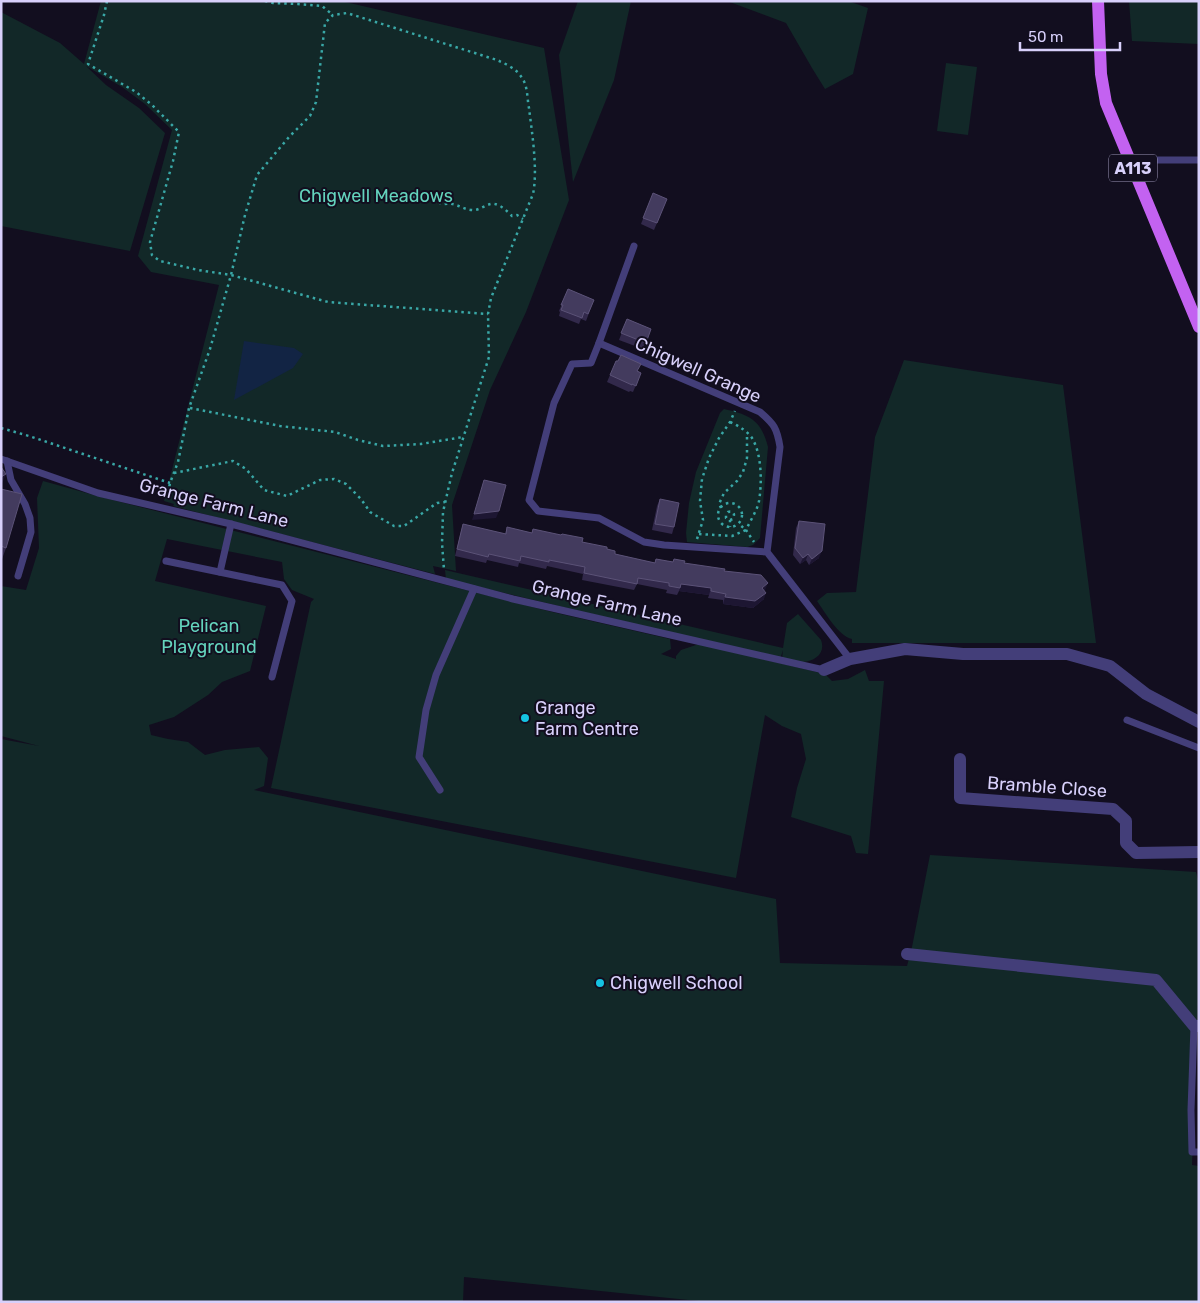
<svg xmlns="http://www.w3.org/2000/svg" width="1200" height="1303" viewBox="0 0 1200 1303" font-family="Rubik,sans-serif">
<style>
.green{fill:#122828}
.water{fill:#122444}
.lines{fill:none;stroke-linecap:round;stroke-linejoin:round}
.path{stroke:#39a7a6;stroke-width:2.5;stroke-dasharray:2.5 4;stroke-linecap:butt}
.service{stroke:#433e79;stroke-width:7}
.minor{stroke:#433e79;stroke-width:12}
.primary{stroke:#c362f1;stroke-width:12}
.wall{fill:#32294b}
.shaded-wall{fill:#1d1632}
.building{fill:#433b5e;stroke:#5b5277}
.poi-dot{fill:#15c3e2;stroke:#120e1f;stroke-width:2}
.labels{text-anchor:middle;stroke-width:4;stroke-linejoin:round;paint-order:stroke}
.shield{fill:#120e1f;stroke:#9d96b9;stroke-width:1}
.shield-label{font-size:16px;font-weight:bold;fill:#d8d0fb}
.park-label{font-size:18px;fill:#64d3bd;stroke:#120e1f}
.street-label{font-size:18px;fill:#d8d0fb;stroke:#120e1f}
.poi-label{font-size:18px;fill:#d8d0fb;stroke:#120e1f;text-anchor:start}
</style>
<rect width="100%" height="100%" fill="#120e1f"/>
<g class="green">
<path d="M101 1H341L544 48 569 200 526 312 490 390 452 505 456 571 433 566 435 574 173 506 174 504 164 501 219 285 151 272 138 256 172 130 145 104 122 87 86 66 106 85 139 108 165 133 130 251 1 226V12L60 43 84 64Z"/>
<path d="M578 1H631L614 80 573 182 559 55Z"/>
<path d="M727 1H848L868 8 853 74 825 89 812 68 786 23Z"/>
<path d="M1129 1H1199V44L1132 41Z"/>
<path d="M946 63 977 67 968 135 937 131Z"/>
<path d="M904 360 1063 385 1096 643H852V639C838 636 825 612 817 601L827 593 856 592 875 437Z"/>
<path d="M724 409C750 415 761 420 768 447L760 538 753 545 747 547 687 542 686 533 689 503 696 472 720 413Z"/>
<path d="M43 481 101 497 552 612 670 639 671 649 661 654 676 659V656L681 650 699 644 825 674 832 681 848 679 865 670 869 681H884L868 854 856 853 851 836 791 817 797 788 806 759 801 734 782 726 765 715 736 878 271 788 311 602 314 599 292 590 284 579 282 562 167 539 155 581 266 606 250 671 222 682 208 695 174 717 149 725 151 735 168 739 188 742 205 755 225 750 259 747 268 758 264 786 254 790 776 899 780 963 907 966 912 947 930 855 1196 872 1199 884V978L1192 1165 1199 1166V1302H708L464 1277 463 1302H1V739L39 746 1 736V586L26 590 39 548 37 498Z"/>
<path d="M445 570 783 648 787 623 798 614 821 640C826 653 815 661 803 662 797 663 788 660 782 659L783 650 780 659 446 579Z"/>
</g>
<path class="water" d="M244 341 294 348 303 354 293 368 234 400Z"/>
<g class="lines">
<g class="path">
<path d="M107 1 104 15 88 64 136 92 152 105 179 132 173 161 150 242 152 255 160 261 198 270 231 275 328 302 488 314"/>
<path d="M265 1 273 3 298 4 322 6 333 15"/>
<path d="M394 192 444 204C456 202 461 209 472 210 480 211 488 202 495 204 501 205 508 212 512 216L517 215 523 219"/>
<path d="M190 408 280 426 335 432 358 440 383 446 421 444 463 437"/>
<path d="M730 422C739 426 747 431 752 438 762 454 762 484 759 501 757 511 750 521 746 530L754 542"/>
<path d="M1 428 29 436 170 483"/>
<path d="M174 473 233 461 246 469 264 490 287 496 320 480 334 479 346 484 361 499 370 512 394 526H404L437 503 445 502"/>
<path d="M167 499 170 483 178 462 189 408 210 349 231 275 245 215 257 175 289 137 310 116 316 102 325 23 333 15 347 13 497 60C506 64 517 69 522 78 528 86 527 99 529 108 532 133 538 170 533 194L491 298 488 314 489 357 452 473 443 512 442 543 444 570"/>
<circle cx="730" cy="515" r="12"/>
<path d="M721 508 719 504 724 493 737 481 743 472 747 458V434"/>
<path d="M730 520 733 519 734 515C734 512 731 511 728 512L726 515V518L730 520V527"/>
<path d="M699 534 732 536 746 530 739 524"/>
<path d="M697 539 703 520 700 501 702 479 709 458 719 438 730 422 735 411"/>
</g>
<g class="service">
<path d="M1130 160H1199"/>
<path d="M599 343 634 246"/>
<path d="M1 459 98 493 231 524 513 599 824 670"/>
<path d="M7 461 11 480 25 504 30 518 31 532 18 576"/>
<path d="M767 552 664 545 644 542 599 518 538 511 529 500 554 403 572 364 591 363 599 343 760 412C774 424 777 428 780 447L767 552 850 659"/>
<path d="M166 561 282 585 292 601 272 677"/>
<path d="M220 572 231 524"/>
<path d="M1127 720 1199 748"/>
<path d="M440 790 419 757 426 710 436 675 474 589"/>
<path d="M1194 1026 1191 1110 1192 1152H1199"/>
</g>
<g class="minor">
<path d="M824 670 850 659 905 649 963 654H1067L1110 666 1146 694 1199 722"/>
<path d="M960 759V798L1113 809 1126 821V843L1136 853 1199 852"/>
<path d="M907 954 1156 980 1194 1026H1199"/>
</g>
<path class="primary" d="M1098 1 1101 74 1106 103 1199 327"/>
</g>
<g class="wall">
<path d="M653 193 667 199 654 230 641 224Z"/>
<path d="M568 289 594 300 586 321 581 319 579 324 559 316 560 312 559 311Z"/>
<path d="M627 319 651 329 643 349 619 340Z"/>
<path d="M638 371 641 373 633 392 630 391 629 392 607 382 610 375Z"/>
<path d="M1 489 6 548 1 562Z"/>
<path d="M660 499 674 527 672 534 652 530 657 506Z"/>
<path d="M799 521 819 558 809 565 806 560 800 564 793 555 796 528Z"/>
<path d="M463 524 505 534 507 527 532 533 533 529 607 549 615 554 655 563 656 559 673 562 684 563 724 571 765 590 764 591V599L753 608 723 604V600L708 598 709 595 679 591 677 595 666 593 667 590 637 584 634 590 582 580 583 574 547 566 546 569 519 563 518 567 487 560 486 563 455 556 461 531Z"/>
</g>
<g class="shaded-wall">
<path d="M6 474 1 486V477Z"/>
<path d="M499 511 496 518 472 520 474 514Z"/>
<path d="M822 551 819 558 809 565 812 559Z"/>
<path d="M808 554 806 560 800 564 803 558Z"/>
<path d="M768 583 765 590 760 594 762 588Z"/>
<path d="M681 584 711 588 709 595 679 591Z"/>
<path d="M766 593 764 599 753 608 723 604 725 597Z"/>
</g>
<g class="building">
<path d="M653 193 667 199 657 223 643 218Z"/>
<path d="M568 289 594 300 588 314 584 312 582 318 561 310 563 305H561Z"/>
<path d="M627 319 651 329 646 343 621 333Z"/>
<path d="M621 355 641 364 637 371 641 373 636 386 632 384V385L610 375 616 361H618Z"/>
<path d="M1 467 6 474 1 477Z"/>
<path d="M484 480 506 485 499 511 474 514Z"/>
<path d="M1 489 22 494 6 548 1 546Z"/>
<path d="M660 499 679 503 674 527 655 524Z"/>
<path d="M799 521 825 524 822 551 812 559 808 554 803 558 795 548Z"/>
<path d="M463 524 506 534 507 527 532 533 533 529 561 535 562 534 583 538 582 542 607 547V549L615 551V554L655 563 656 559 673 562 674 559 685 561 684 563 725 569 724 571 761 575 768 583 762 588 766 593 755 601 725 597 726 594 711 591V588L681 584 680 588 669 586V583L638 578 637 584 584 573 585 567 549 560V562L521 556 520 561 489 554 488 557 457 549Z"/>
</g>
<g class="poi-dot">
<circle cx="525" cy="718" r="5"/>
<circle cx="600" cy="983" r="5"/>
</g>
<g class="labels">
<rect class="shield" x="1109" y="154.5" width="48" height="27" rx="4"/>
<g class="shield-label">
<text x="1133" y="174">A113</text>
</g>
<g class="park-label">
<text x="376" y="202">Chigwell Meadows</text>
<text x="209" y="632">Pelican<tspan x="209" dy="21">Playground</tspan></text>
</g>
<g class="street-label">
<text transform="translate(698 370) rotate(24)" y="6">Chigwell Grange</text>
<text transform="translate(214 503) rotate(14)" y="6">Grange Farm Lane</text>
<text transform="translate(607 603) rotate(13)" y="6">Grange Farm Lane</text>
<text transform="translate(1047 787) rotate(4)" y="6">Bramble Close</text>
</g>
<g class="poi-label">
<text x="535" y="714">Grange<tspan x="535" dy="21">Farm Centre</tspan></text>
<text x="610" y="989">Chigwell School</text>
</g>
</g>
<rect width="1200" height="1303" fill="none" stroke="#d8d0fb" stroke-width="5"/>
<path d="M1020 42v8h100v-8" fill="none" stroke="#d8d0fb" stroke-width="2.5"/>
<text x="1028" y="42" font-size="15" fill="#d8d0fb" stroke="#120e1f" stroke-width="4" paint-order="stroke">50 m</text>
</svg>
